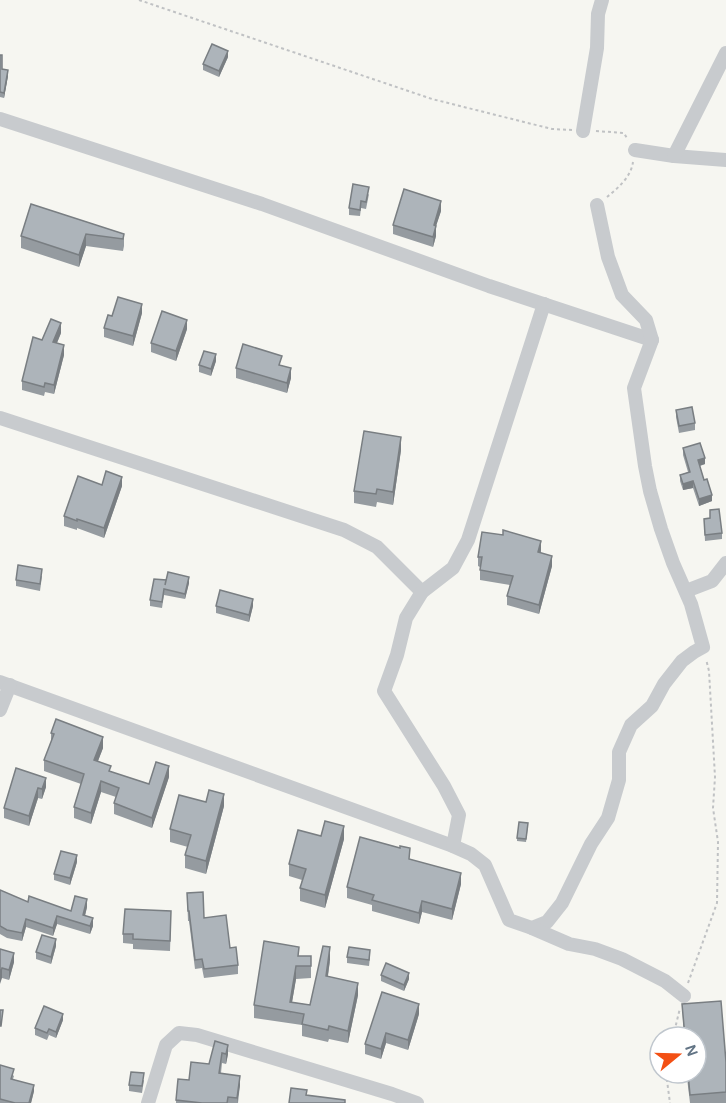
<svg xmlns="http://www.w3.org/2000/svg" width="726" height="1103" viewBox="0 0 726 1103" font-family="Karla,sans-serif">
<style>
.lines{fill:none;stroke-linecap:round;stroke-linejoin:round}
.path{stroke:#c0c2c4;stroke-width:2;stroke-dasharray:3 3;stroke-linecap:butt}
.minor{stroke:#c8cbce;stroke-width:14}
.wall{fill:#959ba0}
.shaded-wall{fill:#797e82}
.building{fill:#adb4ba;stroke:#797e82;stroke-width:1.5}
</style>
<rect width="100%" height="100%" fill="#f6f6f1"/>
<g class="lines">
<g class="path">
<path d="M139 0 432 99 552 129 572 130"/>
<path d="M596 131 624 133 628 140"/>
<path d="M607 197C618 188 631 177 633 162"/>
<path d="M688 983 717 903 718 842 713 808 715 777 709 671 706 659"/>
<path d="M673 1037 680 1008"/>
<path d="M666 1073 670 1103"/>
</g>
<g class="minor">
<path d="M0 119 262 204 489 286 652 340"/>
<path d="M583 131 597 48 598 14 602 0"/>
<path d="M635 150 674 156 726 160"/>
<path d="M674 156 726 53"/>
<path d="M0 418 344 530 377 547 422 592"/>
<path d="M686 591 712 581 726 563"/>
<path d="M0 682 453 846 471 854 485 865 509 920 532 928 547 922 562 903 591 844 608 818 619 780V752L631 725 652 706 664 684 682 661 694 652 703 647 691 604 673 563 661 529 650 491 645 466 634 388 652 340 646 320 622 295 608 257 597 205"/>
<path d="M0 710 10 685"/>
<path d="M453 846 459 815 444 786 384 691 397 655 406 618 422 592 453 568 468 540 544 304"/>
<path d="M532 928 569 944 595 949 622 959 665 981 684 996"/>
<path d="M148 1103 166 1045 179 1033 197 1035 392 1094 417 1103"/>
</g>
</g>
<g class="wall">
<path d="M0 55 2 69 8 76 4 98 0 97Z"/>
<path d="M228 57 219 77 203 70V64Z"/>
<path d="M369 194 366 209 361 208 360 216 349 215V208Z"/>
<path d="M31 204 124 234V246L123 251 86 246 79 267 21 248V236Z"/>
<path d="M441 211 436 226V236L433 247 393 234V225Z"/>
<path d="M142 313 133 346 104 337V328L112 316Z"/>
<path d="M187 329 176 361 151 352V343Z"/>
<path d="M61 333 57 343 64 355 54 394 45 392 44 396 22 390V381L42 340Z"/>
<path d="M216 361 211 376 199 372V365Z"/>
<path d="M282 365 291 378 287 393 236 378V368Z"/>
<path d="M676 410 695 423V430L679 433 676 417Z"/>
<path d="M683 448 705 464 700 466 704 480 712 501 699 506 693 488 683 490 680 481V475L688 472 683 455Z"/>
<path d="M401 450 393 505 377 502 376 507 354 503V491Z"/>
<path d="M102 485 122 486 104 538 77 528V530L64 526V516Z"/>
<path d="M710 510 722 533V539L705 541 704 519 710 518Z"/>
<path d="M541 550V553L552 566 539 614 507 605V596L510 585 480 580V567L478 566V557Z"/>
<path d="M42 576 40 591 16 586V580Z"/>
<path d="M154 579 189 583 185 599 164 595 162 608 150 606V600Z"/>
<path d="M216 606H253L249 622 216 613Z"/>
<path d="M51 733 103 748 98 761 111 772 149 784 169 777 152 828 114 814V803L116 797 101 792 91 824 74 818V807L81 784 44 771V760L51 743Z"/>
<path d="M16 768 46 787 42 799 38 798 29 826 4 818V808Z"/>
<path d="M224 806 206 874 185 868V855L188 847 170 842V829Z"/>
<path d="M528 826 526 842 517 841V838Z"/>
<path d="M321 836 344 839 325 908 300 901V888L302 880 289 876V864Z"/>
<path d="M410 859 461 884 452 920 422 912 419 924 372 911V905L347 898V887Z"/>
<path d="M77 862 70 885 54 880V874Z"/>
<path d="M0 890 28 902 71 911 87 907 85 916 93 926 90 934 57 924 53 936 26 927 22 941 7 938 0 934Z"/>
<path d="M187 893 204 918 230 948 238 965V974L204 978 202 968 195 969 189 921H188Z"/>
<path d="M171 921 170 951 133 949V944L123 943V934Z"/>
<path d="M56 946 51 964 36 959V952Z"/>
<path d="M0 949 14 962 9 980 2 978Z"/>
<path d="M299 956H311V978L296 979 292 1002 310 1005 330 960 328 976 358 995 348 1043 329 1039 328 1042 302 1036V1025L254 1018V1005Z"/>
<path d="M347 957H370L369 966 347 963Z"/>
<path d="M381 975 409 979 404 991 381 981Z"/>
<path d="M682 1004 726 1062V1103H690L687 1078 675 1080 674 1073H696V1037H684Z"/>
<path d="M419 1014 408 1050 386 1043 381 1059 365 1054V1044Z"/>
<path d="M63 1020 56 1038 49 1035 47 1040 35 1035V1028Z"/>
<path d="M215 1041 228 1054 226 1064 222 1063 221 1073 240 1085 238 1103H176V1100L189 1080 209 1064Z"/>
<path d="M0 1065 14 1076 13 1079 34 1091 31 1103H0Z"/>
<path d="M144 1080 142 1093 129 1091V1085Z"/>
</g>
<g class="shaded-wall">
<path d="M228 51V57L219 77V71Z"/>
<path d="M8 70V76L4 98V93Z"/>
<path d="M441 201V211L436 226V236L433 247 434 225Z"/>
<path d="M86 234V246L79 267V255Z"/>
<path d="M142 304V313L133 346V336Z"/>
<path d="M187 320V329L176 361V351Z"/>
<path d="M61 323V333L53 352V342Z"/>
<path d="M64 345V355L54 394V385Z"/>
<path d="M216 354V361L211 376V369Z"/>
<path d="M291 368V378L287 393V383Z"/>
<path d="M401 437V450L393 505V492Z"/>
<path d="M705 458V464L698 466V460Z"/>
<path d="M122 477V486L104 538V528Z"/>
<path d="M693 481V488L683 490V484Z"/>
<path d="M712 495V501L699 506V499Z"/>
<path d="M541 541V550L538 562V552Z"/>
<path d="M552 556V566L539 614V605Z"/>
<path d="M189 577V583L185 599V594Z"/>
<path d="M253 599V606L249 622V615Z"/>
<path d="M103 737V748L94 771V760Z"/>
<path d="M169 766V777L152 828V818Z"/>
<path d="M46 778V787L42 799V789Z"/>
<path d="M101 781V792L91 824V813Z"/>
<path d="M38 788V798L29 826V816Z"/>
<path d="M224 794V806L206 874V861Z"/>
<path d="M344 826V839L325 908V895Z"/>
<path d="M77 855V862L70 885V878Z"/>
<path d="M461 873V884L452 920V909Z"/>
<path d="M87 899V907L83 923V915Z"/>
<path d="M422 901V912L419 924V913Z"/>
<path d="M57 916V924L53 936V928Z"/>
<path d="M93 918V926L90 934V926Z"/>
<path d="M26 919V927L22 941V933Z"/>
<path d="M56 939V946L51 964V957Z"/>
<path d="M330 947V960L326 988V976Z"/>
<path d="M14 953V962L9 980V970Z"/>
<path d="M296 966V979L290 1014V1002Z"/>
<path d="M2 968V978L0 984V974Z"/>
<path d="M409 973V979L404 991V985Z"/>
<path d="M358 983V995L348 1043V1031Z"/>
<path d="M419 1004V1014L408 1050V1040Z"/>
<path d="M63 1014V1020L56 1038V1032Z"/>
<path d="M386 1033V1043L381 1059V1049Z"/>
<path d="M228 1045V1054L226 1064V1054Z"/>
<path d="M240 1076V1085L237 1103V1098Z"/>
<path d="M34 1085V1091L31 1103H29Z"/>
</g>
<g class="building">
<path d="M212 44 228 51 219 71 203 64Z"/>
<path d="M0 55H2V69L8 70 4 93 0 92Z"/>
<path d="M353 184 369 187 366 202 361 201 360 210 349 208Z"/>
<path d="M404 189 441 201 434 225 436 226 433 237 393 225Z"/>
<path d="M31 204 124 234 123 239 86 234 79 255 21 236Z"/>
<path d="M118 297 142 304 133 336 104 328 108 315 112 316Z"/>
<path d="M162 311 187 320 176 351 151 343Z"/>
<path d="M51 319 61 323 53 342 64 345 54 385 45 383 44 387 22 381 33 337 42 340Z"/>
<path d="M243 344 282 356 279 365 291 368 287 383 236 368Z"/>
<path d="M204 351 216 354 211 369 199 365Z"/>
<path d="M692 407 695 423 679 426 676 410Z"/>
<path d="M364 431 401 437 393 492 377 489 376 494 354 491Z"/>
<path d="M700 443 705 458 698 460 704 480 707 479 712 495 699 499 693 481 683 484 680 475 690 472 683 448Z"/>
<path d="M106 471 122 477 104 528 77 519V521L64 516 78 476 102 485Z"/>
<path d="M719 509 722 533 705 535 704 519 710 518V510Z"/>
<path d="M503 530 541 541 538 552 552 556 539 605 507 596 513 576 480 570 482 557H478L482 532 503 535Z"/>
<path d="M18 565 42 569 40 584 16 580Z"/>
<path d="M168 572 189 577 185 594 164 589 162 602 150 600 154 579 166 580 165 585Z"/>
<path d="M220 590 253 599 249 615 216 606Z"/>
<path d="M56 719 103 737 94 760 111 766 109 771 149 784 156 762 169 766 152 818 114 803 119 788 101 781 91 813 74 807 84 774 44 760 54 734 51 733Z"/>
<path d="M16 768 46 778 42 789 38 788 29 816 4 808Z"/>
<path d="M209 790 224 794 206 861 185 855 191 835 170 829 179 795 206 802Z"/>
<path d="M325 821 344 826 325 895 300 888 306 869 289 864 298 830 321 836Z"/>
<path d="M519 822 528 823 526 839 517 838Z"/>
<path d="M360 837 400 848V846L410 848 409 859 461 873 452 909 422 901 419 913 372 900 374 895 347 887Z"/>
<path d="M61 851 77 855 70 878 54 874Z"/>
<path d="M0 890 28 902 29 896 71 911 75 896 87 899 83 915 93 918 90 926 57 916 53 928 26 919 22 933 7 930 0 926Z"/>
<path d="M203 892 204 918 226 915 230 948 236 947 238 965 204 969 202 959 195 960 189 911H188L187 893Z"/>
<path d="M125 909 171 911 170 941 133 939V934H123Z"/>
<path d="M42 935 56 939 51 957 36 952Z"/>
<path d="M264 941 299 947 298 956H311V966H296L290 1002 310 1005 323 946 330 947 326 976 358 983 348 1031 329 1026 328 1030 302 1024 304 1014 254 1005Z"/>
<path d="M349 947 370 950 369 960 347 957Z"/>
<path d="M0 949 14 953 9 970 2 968 0 974Z"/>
<path d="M386 963 409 973 404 985 381 975Z"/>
<path d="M382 992 419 1004 408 1040 386 1033 381 1049 365 1044Z"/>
<path d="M721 1001 726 1062V1092L690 1095 688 1073H696V1037H685L682 1004Z"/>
<path d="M44 1006 63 1014 56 1032 49 1029 47 1033 35 1028Z"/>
<path d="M0 1010H3L1 1026H0Z"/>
<path d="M215 1041 228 1045 226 1054 222 1053 219 1073 240 1076 237 1098 228 1097 227 1103H202L176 1100 178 1079 189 1080 191 1062 209 1064Z"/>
<path d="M0 1065 14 1069 11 1079 34 1085 29 1103H15L0 1099Z"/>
<path d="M131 1072 144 1073 142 1086 129 1085Z"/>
<path d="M291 1088 307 1090 306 1095 345 1100V1103H289Z"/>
</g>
<g transform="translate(678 1055) rotate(71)"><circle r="28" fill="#ffffff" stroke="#c0c7ce" stroke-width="1.5"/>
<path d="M0-4.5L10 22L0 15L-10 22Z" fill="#f35014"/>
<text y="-9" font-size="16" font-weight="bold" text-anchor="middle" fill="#627485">N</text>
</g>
</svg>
